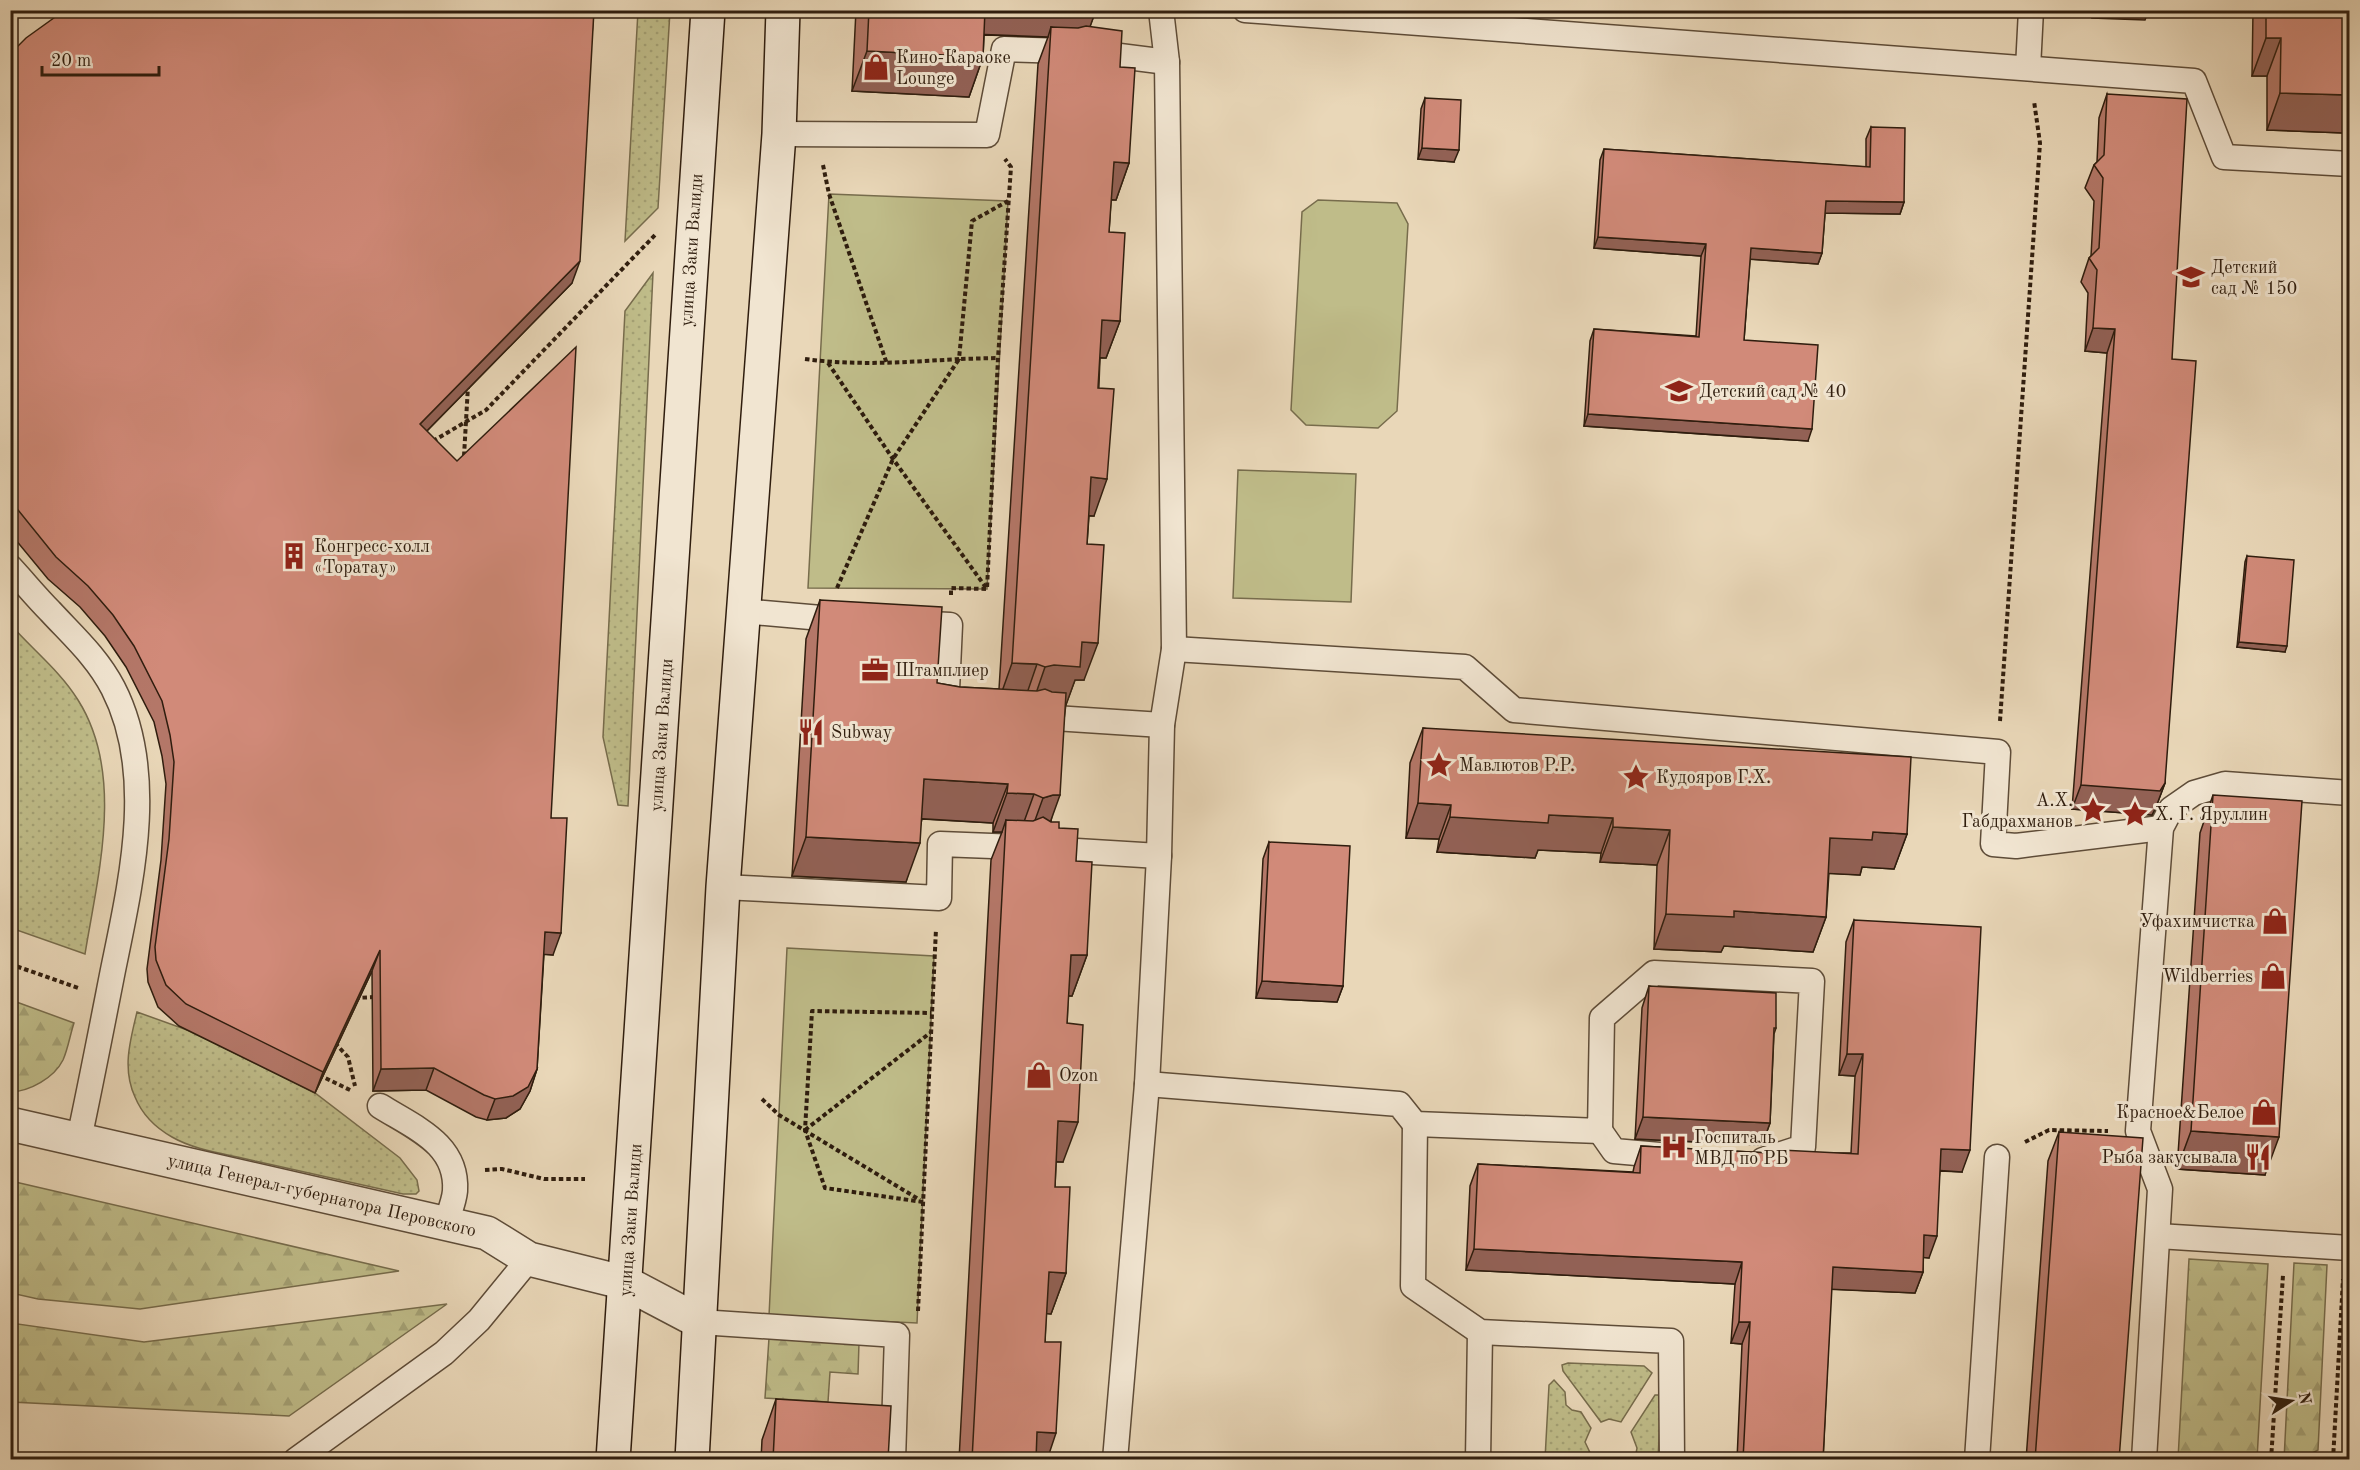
<svg xmlns="http://www.w3.org/2000/svg" width="2360" height="1470" viewBox="0 0 2360 1470" font-family="'Old Standard TT',serif">
<style>
.grass{fill:url(#grass-dots);stroke:#776c4c;stroke-width:1.5}
.forest{fill:url(#forest-firs);stroke:#776c4c;stroke-width:1.5}
.park{fill:#bfbc89;stroke:#776c4c;stroke-width:1.5}
.lines{fill:none;stroke-linecap:round;stroke-linejoin:round}
.lane-casing{stroke:#5e4c38;stroke-width:27}
.street-casing{stroke:#5e4c38;stroke-width:36}
.secondary-casing{stroke:#2f1d0e;stroke-width:36}
.path{stroke:#2f1d0e;stroke-width:4;stroke-dasharray:4.5 3;stroke-linecap:butt}
.lane{stroke:#f1e5d1;stroke-width:24}
.street{stroke:#f1e5d1;stroke-width:33}
.secondary{stroke:#f1e5d1;stroke-width:33}
.wall{fill:#b47768;stroke:#2f1d0e;stroke-width:1.5}
.shaded-wall{fill:#926155;stroke:#2f1d0e;stroke-width:1.5}
.building{fill:#d18a79;stroke:#2f1d0e;stroke-width:1.5}
.labels{text-anchor:middle;stroke-width:6;stroke-linejoin:round;paint-order:stroke}
.poi-label{font-size:18px;fill:#2f1d0e;stroke:#f1e5d1;text-anchor:start}
.street-label{font-size:18px;fill:#2f1d0e;stroke:#f1e5d1}
</style>
<defs>
<pattern id="grass-dots" width="8" height="8" patternUnits="userSpaceOnUse" patternTransform="scale(1.5)"><rect width="8" height="8" fill="#bfbc89"/><path d="M2 2h.1M6 6h.1" fill="none" stroke="#a4a175" stroke-width="1.8" stroke-linecap="round"/></pattern>
<pattern id="forest-firs" width="22" height="20" patternUnits="userSpaceOnUse" patternTransform="scale(1.5)"><rect width="22" height="20" fill="#bfbc89"/><path d="M5 1l3.5 6h-7zM16 11l3.5 6h-7z" fill="#a4a175"/></pattern>
</defs>
<rect width="100%" height="100%" fill="#e9d7b8"/>
<filter id="stains"><feTurbulence type="fractalNoise" baseFrequency=".00333" numOctaves="4"/><feColorMatrix values="0 0 0 0 .2 0 0 0 0 .09 0 0 0 0 .02 0 0 0 .5 -.17"/></filter>
<radialGradient id="worn" r=".72"><stop offset=".6" stop-color="#630" stop-opacity="0"/><stop offset="1" stop-color="#630" stop-opacity=".3"/></radialGradient>
<g class="grass">
<path d="M638 11H670L658 208 625 241Z"/>
<path d="M653 273 628 806 618 805 603 737 625 311Z"/>
<path d="M11 625C33 650 61 672 78 700 125 774 98 874 85 954L11 928Z"/>
<path d="M137 1012 190 1031 315 1093 400 1158 417 1180 419 1191 416 1194H403C354 1183 305 1172 255 1161 228 1154 196 1151 172 1137 156 1128 142 1114 135 1097 122 1069 130 1041 137 1012Z"/>
<path d="M1568 1363 1644 1366 1652 1373 1621 1422 1609 1419 1601 1422 1563 1371 1562 1365Z"/>
<path d="M1554 1380 1565 1392 1566 1405 1572 1410 1581 1412 1591 1428 1585 1442 1593 1459H1545L1549 1385Z"/>
<path d="M1655 1395H1659L1661 1398 1658 1459H1635L1637 1448 1631 1432Z"/>
</g>
<g class="forest">
<path d="M11 1000 74 1023C70 1035 68 1049 63 1060 54 1078 30 1091 11 1092Z"/>
<path d="M11 1181 399 1271 140 1309 38 1299 11 1293Z"/>
<path d="M2189 1259 2268 1264 2257 1459H2178Z"/>
<path d="M2294 1263 2327 1265 2318 1450 2301 1459 2284 1460Z"/>
<path d="M447 1304 289 1416 11 1402V1323L144 1342Z"/>
<path d="M769 1338 859 1343 858 1374 830 1372 828 1402 765 1398Z"/>
</g>
<g class="park">
<path d="M829 194 1008 201 987 589 808 588Z"/>
<path d="M1318 200 1397 203 1408 224 1397 411 1378 428 1306 425 1291 410 1302 212Z"/>
<path d="M1238 470 1356 474 1351 602 1233 598Z"/>
<path d="M787 948 934 956 917 1323 769 1316Z"/>
</g>
<g class="lines">
<defs>
<g id="lane">
<path d="M1245 10 2194 81 2224 157 2350 164"/>
<path d="M1088 52 1167 62"/>
<path d="M2028 68 2031 10"/>
<path d="M779 134 987 135 1004 49 1065 51"/>
<path d="M10 567C24 582 36 597 50 611 73 636 97 657 113 688 157 773 131 882 113 970 102 1026 91 1083 79 1139"/>
<path d="M742 611 844 620"/>
<path d="M909 623 950 625 946 712H952"/>
<path d="M1174 649 1465 667 1514 710 1998 752 1993 844 2016 846 2161 828"/>
<path d="M1039 717 1162 725"/>
<path d="M1044 849 1159 856"/>
<path d="M723 887 939 898 940 844 1019 847"/>
<path d="M1147 1084 1399 1104 1415 1124 1600 1131 1602 1018 1654 973 1812 981 1803 1147 1763 1160"/>
<path d="M380 1106C415 1128 458 1144 455 1191 454 1202 449 1213 446 1223"/>
<path d="M1415 1124 1413 1286 1480 1332 1671 1341 1672 1460"/>
<path d="M1600 1131 1614 1151 1671 1156"/>
<path d="M2158 1236 2350 1248"/>
<path d="M700 1322 897 1335 893 1460"/>
<path d="M296 1460 444 1353 479 1320 529 1259"/>
<path d="M1115 1460 1147 1084 1159 856 1162 725 1174 649 1167 62 1161 10"/>
<path d="M1478 1460 1480 1332"/>
<path d="M1977 1460 1997 1157"/>
<path d="M2144 1460 2160 1189 2138 1131 2161 828 2171 809 2194 793 2225 784 2350 793"/>
</g>
<path id="street" d="M10 1124 487 1233 529 1259 626 1283 700 1322"/>
<g id="secondary">
<path d="M613 1460 708 10"/>
<path d="M692 1460 723 887 779 134 783 10"/>
</g>
</defs>
<use href="#lane" class="lane-casing"/>
<use href="#street" class="street-casing"/>
<use href="#secondary" class="secondary-casing"/>
<g class="path">
<path d="M823 165 829 194 887 364"/>
<path d="M805 359C857 366 908 362 959 359L972 221 1008 201"/>
<path d="M828 363 893 459 987 589"/>
<path d="M433 441 486 410 657 233"/>
<path d="M464 456 468 386"/>
<path d="M837 588 893 459 959 359 998 358"/>
<path d="M951 595V588L987 589 998 358 1011 167 1005 159"/>
<path d="M2000 721 2040 143 2034 101"/>
<path d="M10 964 78 988"/>
<path d="M355 998 375 997"/>
<path d="M335 1043 348 1057 355 1086"/>
<path d="M319 1075 352 1091"/>
<path d="M762 1099 779 1115 920 1200"/>
<path d="M805 1130 930 1033"/>
<path d="M2025 1142 2049 1130 2108 1131"/>
<path d="M485 1170 502 1169 544 1179H585"/>
<path d="M923 1202 825 1188 805 1130 812 1011 931 1013"/>
<path d="M2347 1218 2350 1164"/>
<path d="M918 1311 936 929"/>
<path d="M2271 1460 2283 1275"/>
<path d="M2333 1460 2343 1279"/>
</g>
<use href="#lane" class="lane"/>
<use href="#street" class="street"/>
<use href="#secondary" class="secondary"/>
</g>
<g class="wall">
<path d="M60 10H594L572 283 427 431 551 818 553 955 544 954 537 1069 530 1091 520 1109 506 1118 487 1120 476 1117 426 1090 373 1091 372 971 315 1093 179 1026 158 1007 148 982 147 969 161 860 166 784 162 756 154 722 126 667 105 636 80 607 48 579 10 533V54L62 13Z"/>
<path d="M856 10H1096L1090 26 1120 67 1129 163 1116 200H1111L1109 232 1120 321 1106 358H1100L1094 516H1089L1087 544 1084 680H1075L1066 704 1051 822 1059 828 1076 861 1087 955 1072 996H1068L1063 1162H1056L1055 1187 1066 1273 1051 1314 1046 1313 1045 1342 1047 1460H959L991 860 1002 832H993V823L922 819 906 882 792 876 806 639 820 600 937 683 960 687 999 689 1038 64 1048 37 984 35 983 57 969 97 852 91Z"/>
<path d="M2247 10H2349L2344 133 2267 130V76H2252L2253 11Z"/>
<path d="M2107 94 2172 359 2165 783 2156 807 2152 815 2072 809 2107 353 2085 351 2088 293 2081 282 2089 258 2091 256 2094 201 2085 188 2094 165 2097 162 2099 118Z"/>
<path d="M1425 98 1454 162 1418 159 1421 109Z"/>
<path d="M1871 127 1904 202 1900 214 1825 213 1822 253 1818 264 1750 259 1744 340 1808 441 1584 426 1590 341 1594 329 1696 336 1701 256 1594 248 1600 160 1604 149 1866 167V139Z"/>
<path d="M2247 556 2285 652 2237 647 2245 562Z"/>
<path d="M1423 728 1907 834 1894 869 1862 867 1860 875 1829 873 1826 917 1813 952 1724 946 1721 952 1654 949 1657 865 1600 862 1601 853 1538 850 1535 858 1437 852 1439 839 1406 838 1410 763Z"/>
<path d="M2213 795 2265 1175 2177 1169 2200 833Z"/>
<path d="M1269 842 1343 986 1337 1002 1256 998 1263 859Z"/>
<path d="M1854 920 1962 1172 1940 1171 1929 1258 1923 1257V1272L1915 1293 1831 1289 1823 1460H1737L1742 1344 1731 1343 1735 1284 1466 1270 1470 1186 1478 1164 1633 1172 1634 1167 1641 1146 1769 1153H1851L1855 1076 1839 1075 1846 942Z"/>
<path d="M1649 986 1776 1028 1774 1034 1770 1123 1762 1145 1635 1139 1642 1008Z"/>
<path d="M2059 1132 2119 1460H2026L2048 1161Z"/>
<path d="M776 1399 888 1460H761L762 1440Z"/>
</g>
<g class="shaded-wall">
<path d="M980 10H1096L1086 38 1051 27 1048 37 971 34Z"/>
<path d="M1984 10H2012L2011 12Z"/>
<path d="M2094 10H2149L2145 20 2092 18Z"/>
<path d="M2266 38H2281L2267 76H2252Z"/>
<path d="M867 51 983 57 969 97 852 91Z"/>
<path d="M2280 93 2349 95V118L2344 133 2267 130Z"/>
<path d="M1422 148 1459 150 1454 162 1418 159Z"/>
<path d="M1114 162 1129 163 1116 200 1100 199Z"/>
<path d="M1826 201 1904 202 1900 214 1822 213Z"/>
<path d="M1598 237 1706 244 1701 256 1594 248Z"/>
<path d="M1751 248 1822 253 1818 264 1747 259Z"/>
<path d="M580 261 572 283 412 446 420 424Z"/>
<path d="M1102 320 1120 321 1106 358 1088 357Z"/>
<path d="M2093 328 2115 329 2107 353 2085 351Z"/>
<path d="M1588 414 1812 429 1808 441 1584 426Z"/>
<path d="M1091 477 1107 479 1094 516 1078 515Z"/>
<path d="M1082 642 1098 643 1084 680H1075L1066 705 1040 703 1032 705 1045 667Z"/>
<path d="M2239 642 2287 646 2285 652 2237 647Z"/>
<path d="M1012 663 1037 664 1024 702 999 700Z"/>
<path d="M924 779 1008 784 993 823 910 818Z"/>
<path d="M2165 783 2156 807 2152 815 2072 809 2081 785Z"/>
<path d="M1007 793 1034 794 1020 833 1006 820 1002 832H993Z"/>
<path d="M1053 795H1060L1046 834 1029 837 1043 798Z"/>
<path d="M1418 803 1451 805 1439 839 1406 838Z"/>
<path d="M1549 815 1613 818 1601 853 1538 850 1535 858 1437 852 1450 817Z"/>
<path d="M1613 827 1670 830 1657 865 1600 862Z"/>
<path d="M1873 832 1907 834 1894 869 1862 867 1860 875 1818 873 1830 838Z"/>
<path d="M806 837 920 843 906 882 792 876Z"/>
<path d="M1734 911 1826 917 1813 952 1724 946 1721 952 1654 949 1666 914Z"/>
<path d="M545 932 561 933 553 955 537 954Z"/>
<path d="M380 950 372 971 315 1093 323 1072Z"/>
<path d="M1071 955H1087L1072 996 1056 995Z"/>
<path d="M1262 981 1343 986 1337 1002 1256 998Z"/>
<path d="M1847 1054H1863L1855 1076 1839 1075Z"/>
<path d="M434 1068 426 1090 373 1091 381 1069Z"/>
<path d="M537 1069 530 1091 520 1109 506 1118 487 1120 495 1099Z"/>
<path d="M1643 1117 1770 1123 1762 1145 1635 1139Z"/>
<path d="M1058 1121 1078 1122 1063 1162 1044 1161Z"/>
<path d="M2191 1131 2279 1137 2265 1175 2177 1169Z"/>
<path d="M1941 1149 1970 1150 1962 1172 1933 1170Z"/>
<path d="M1924 1235 1937 1236 1929 1258 1916 1257Z"/>
<path d="M1474 1249 1742 1262 1735 1284 1466 1270Z"/>
<path d="M1833 1267 1923 1272 1915 1293 1825 1289Z"/>
<path d="M1049 1272 1066 1273 1051 1314 1034 1313Z"/>
<path d="M1739 1322H1750L1742 1344 1731 1343Z"/>
<path d="M1037 1432 1056 1433 1047 1460H1027Z"/>
</g>
<g class="building">
<path d="M65 10H594L580 261 420 424 457 461 576 347 551 818H567L561 933 545 932 537 1069 528 1087 513 1096 495 1099 484 1095 434 1068 381 1069 380 950 323 1072 186 1004 166 985 156 960 155 947 169 839 174 762 170 735 162 701 134 646 113 615 88 586 56 557 10 500V54L26 38Z"/>
<path d="M869 10H985L983 57 867 51Z"/>
<path d="M2266 10H2349V95L2280 93 2281 38H2266Z"/>
<path d="M1086 26 1122 31 1120 67 1135 68 1129 163 1114 162 1109 232 1125 233 1120 321 1102 320 1098 388 1114 389 1107 479 1091 477 1087 544 1104 545 1098 643 1082 642 1080 667 1054 665 1045 667 1037 664 1012 663 1051 27 1078 28Z"/>
<path d="M2107 94 2187 99 2172 359 2196 361 2165 783 2160 791 2081 785 2115 329 2093 328 2097 270 2089 258 2099 248 2103 178 2094 165 2104 155Z"/>
<path d="M1425 98 1461 100 1459 150 1422 148Z"/>
<path d="M1871 127 1905 128 1904 202 1826 201 1822 253 1751 248 1744 340 1818 345 1812 429 1588 414 1594 329 1699 337 1706 244 1598 237 1604 149 1870 167Z"/>
<path d="M2247 556 2294 560 2287 646 2239 642Z"/>
<path d="M820 600 942 607 937 683 960 687 1037 691 1045 689 1052 692 1066 693 1060 795H1053L1043 798 1034 794 1007 793 1008 784 924 779 920 843 806 837Z"/>
<path d="M1423 728 1911 757 1907 834 1873 832 1872 840 1830 838 1826 917 1734 911V917L1666 914 1670 830 1613 827V818L1549 815 1548 823 1450 817 1451 805 1418 803Z"/>
<path d="M2213 795 2302 801 2279 1137 2191 1131Z"/>
<path d="M1043 817 1051 822H1059V828L1078 829 1076 861 1092 862 1087 955H1071L1067 1023 1083 1025 1078 1122 1058 1121 1055 1187H1070L1066 1273 1049 1272 1045 1342H1061L1056 1433 1037 1432 1036 1460H972L1006 820 1033 821Z"/>
<path d="M1269 842 1350 846 1343 986 1262 981Z"/>
<path d="M1854 920 1981 927 1970 1150 1941 1149 1937 1236 1924 1235 1923 1272 1833 1267 1823 1460H1743L1750 1322H1739L1742 1262 1474 1249 1478 1164 1640 1173 1641 1146 1769 1153 1781 1150 1858 1154 1863 1054H1847Z"/>
<path d="M1649 986 1776 993V1028H1774L1770 1123 1643 1117Z"/>
<path d="M2059 1132 2143 1138 2119 1460H2035Z"/>
<path d="M776 1399 891 1406 888 1460H773Z"/>
</g>
<defs>
<symbol id="shop-bare" viewBox="-9 -9 18 18"><path d="M-5-2.5h2.3a2.7 3.5 0 0 1 5.4 0H5L5.5 6h-11ZM-1.5-2.5h3a1.5 2.3 0 0 0-3 0Z" fill="#8f2418" stroke="#f1e5d1" stroke-width="2.5" paint-order="stroke"/></symbol>
<symbol id="school-bare" viewBox="-9 -9 18 18"><path d="M0-5L7-2L0 1L-7-2ZM-4 1L0 2.5L4 1V4Q0 6-4 4Z" fill="#8f2418" stroke="#f1e5d1" stroke-width="2.5" paint-order="stroke"/></symbol>
<symbol id="building-bare" viewBox="-9 -9 18 18"><path d="M-4-6H4V6H1V3H-1V6H-4ZM-2.5-4.3h1.7v1.8h-1.7ZM.8-4.3h1.7v1.8H.8ZM-2.5-1h1.7V.8h-1.7ZM.8-1h1.7V.8H.8Z" fill="#8f2418" stroke="#f1e5d1" stroke-width="2.5" paint-order="stroke"/></symbol>
<symbol id="office-bare" viewBox="-9 -9 18 18"><path d="M-6-3h4V-5.5h4V-3h4V5H-6ZM-1-4.5V-3h2v-1.5ZM-6 0V1H6V0Z" fill="#8f2418" stroke="#f1e5d1" stroke-width="2.5" paint-order="stroke"/></symbol>
<symbol id="restaurant-bare" viewBox="-9 -9 18 18"><path d="M-5-6h1v4h1v-4h1v4h1v-4h1v5L-1.5 .5V6h-2V.5L-5-1ZM5-6V6H3V1.5H1.5Q1.5-4 5-6Z" fill="#8f2418" stroke="#f1e5d1" stroke-width="2.5" paint-order="stroke"/></symbol>
<symbol id="sight-bare" viewBox="-9 -9 18 18"><path d="M0-6L1.8-2.2L6-1.7L2.9 1.2L3.7 5.4L0 3.3L-3.7 5.4L-2.9 1.2L-6-1.7L-1.8-2.2Z" fill="#8f2418" stroke="#f1e5d1" stroke-width="2.5" paint-order="stroke"/></symbol>
<symbol id="hospital-bare" viewBox="-9 -9 18 18"><path d="M-5-5h3v3.5h4V-5h3V5h-3V1.5h-4V5h-3Z" fill="#8f2418" stroke="#f1e5d1" stroke-width="2.5" paint-order="stroke"/></symbol>
</defs>
<g fill-rule="evenodd">
<use href="#shop-bare" x="857" y="48" width="38" height="38"/>
<use href="#school-bare" x="2172" y="258" width="38" height="38"/>
<use href="#school-bare" x="1660" y="372" width="38" height="38"/>
<use href="#building-bare" x="275" y="537" width="38" height="38"/>
<use href="#office-bare" x="856" y="651" width="38" height="38"/>
<use href="#restaurant-bare" x="792" y="713" width="38" height="38"/>
<use href="#sight-bare" x="1420" y="746" width="38" height="38"/>
<use href="#sight-bare" x="1617" y="758" width="38" height="38"/>
<use href="#sight-bare" x="2074" y="791" width="38" height="38"/>
<use href="#sight-bare" x="2116" y="795" width="38" height="38"/>
<use href="#shop-bare" x="2256" y="902" width="38" height="38"/>
<use href="#shop-bare" x="2254" y="957" width="38" height="38"/>
<use href="#shop-bare" x="1020" y="1056" width="38" height="38"/>
<use href="#shop-bare" x="2245" y="1093" width="38" height="38"/>
<use href="#hospital-bare" x="1655" y="1128" width="38" height="38"/>
<use href="#restaurant-bare" x="2239" y="1138" width="38" height="38"/>
</g>
<g class="labels">
<g class="poi-label">
<text x="896" y="63">Кино-Караоке<tspan x="896" dy="21">Lounge</tspan></text>
<text x="2211" y="273">Детский<tspan x="2211" dy="21">сад № 150</tspan></text>
<text x="1699" y="397">Детский сад № 40</text>
<text x="314" y="552">Конгресс-холл<tspan x="314" dy="21">«Торатау»</tspan></text>
<text x="895" y="676">Штамплиер</text>
<text x="831" y="738">Subway</text>
<text x="1459" y="771">Мавлютов Р.Р.</text>
<text x="1656" y="783">Кудояров Г.Х.</text>
<text x="2073" y="806" text-anchor="end">А.Х.<tspan x="2073" dy="21">Габдрахманов</tspan></text>
<text x="2155" y="820">Х. Г. Яруллин</text>
<text x="2255" y="927" text-anchor="end">Уфахимчистка</text>
<text x="2253" y="982" text-anchor="end">Wildberries</text>
<text x="1059" y="1081">Ozon</text>
<text x="2244" y="1118" text-anchor="end">Красное&amp;Белое</text>
<text x="1694" y="1143">Госпиталь<tspan x="1694" dy="21">МВД по РБ</tspan></text>
<text x="2238" y="1163" text-anchor="end">Рыба закусывала</text>
</g>
<g class="street-label">
<text transform="translate(691 250) rotate(-86)" y="6">улица Заки Валиди</text>
<text transform="translate(661 735) rotate(-86)" y="6">улица Заки Валиди</text>
<text transform="translate(322 1195) rotate(13)" y="6">улица Генерал-губернатора Перовского</text>
<text transform="translate(630 1220) rotate(-86)" y="6">улица Заки Валиди</text>
</g>
</g>
<rect width="2360" height="1470" fill="none" stroke="#e9d7b8" stroke-width="36"/>
<rect x="12" y="12" width="2336" height="1446" fill="none" stroke="#2f1d0e" stroke-width="3"/>
<rect x="18" y="18" width="2324" height="1434" fill="none" stroke="#2f1d0e" stroke-width="1.5"/>
<g transform="translate(2291 1401) rotate(78)" stroke="#f1e5d1" stroke-width="4.5" paint-order="stroke">
<path d="M0-4.5L10 22L0 15L-10 22Z" fill="#2f1d0e"/>
<text y="-9" font-size="16" font-weight="bold" text-anchor="middle" fill="#2f1d0e">N</text>
</g>
<path d="M42 66v9h117v-9" fill="none" stroke="#2f1d0e" stroke-width="3"/>
<text x="51" y="66" font-size="18" fill="#2f1d0e" stroke="#f1e5d1" stroke-width="4.5" paint-order="stroke">20 m</text>
<rect width="100%" height="100%" filter="url(#stains)"/>
<rect width="100%" height="100%" fill="url(#worn)"/>
</svg>
